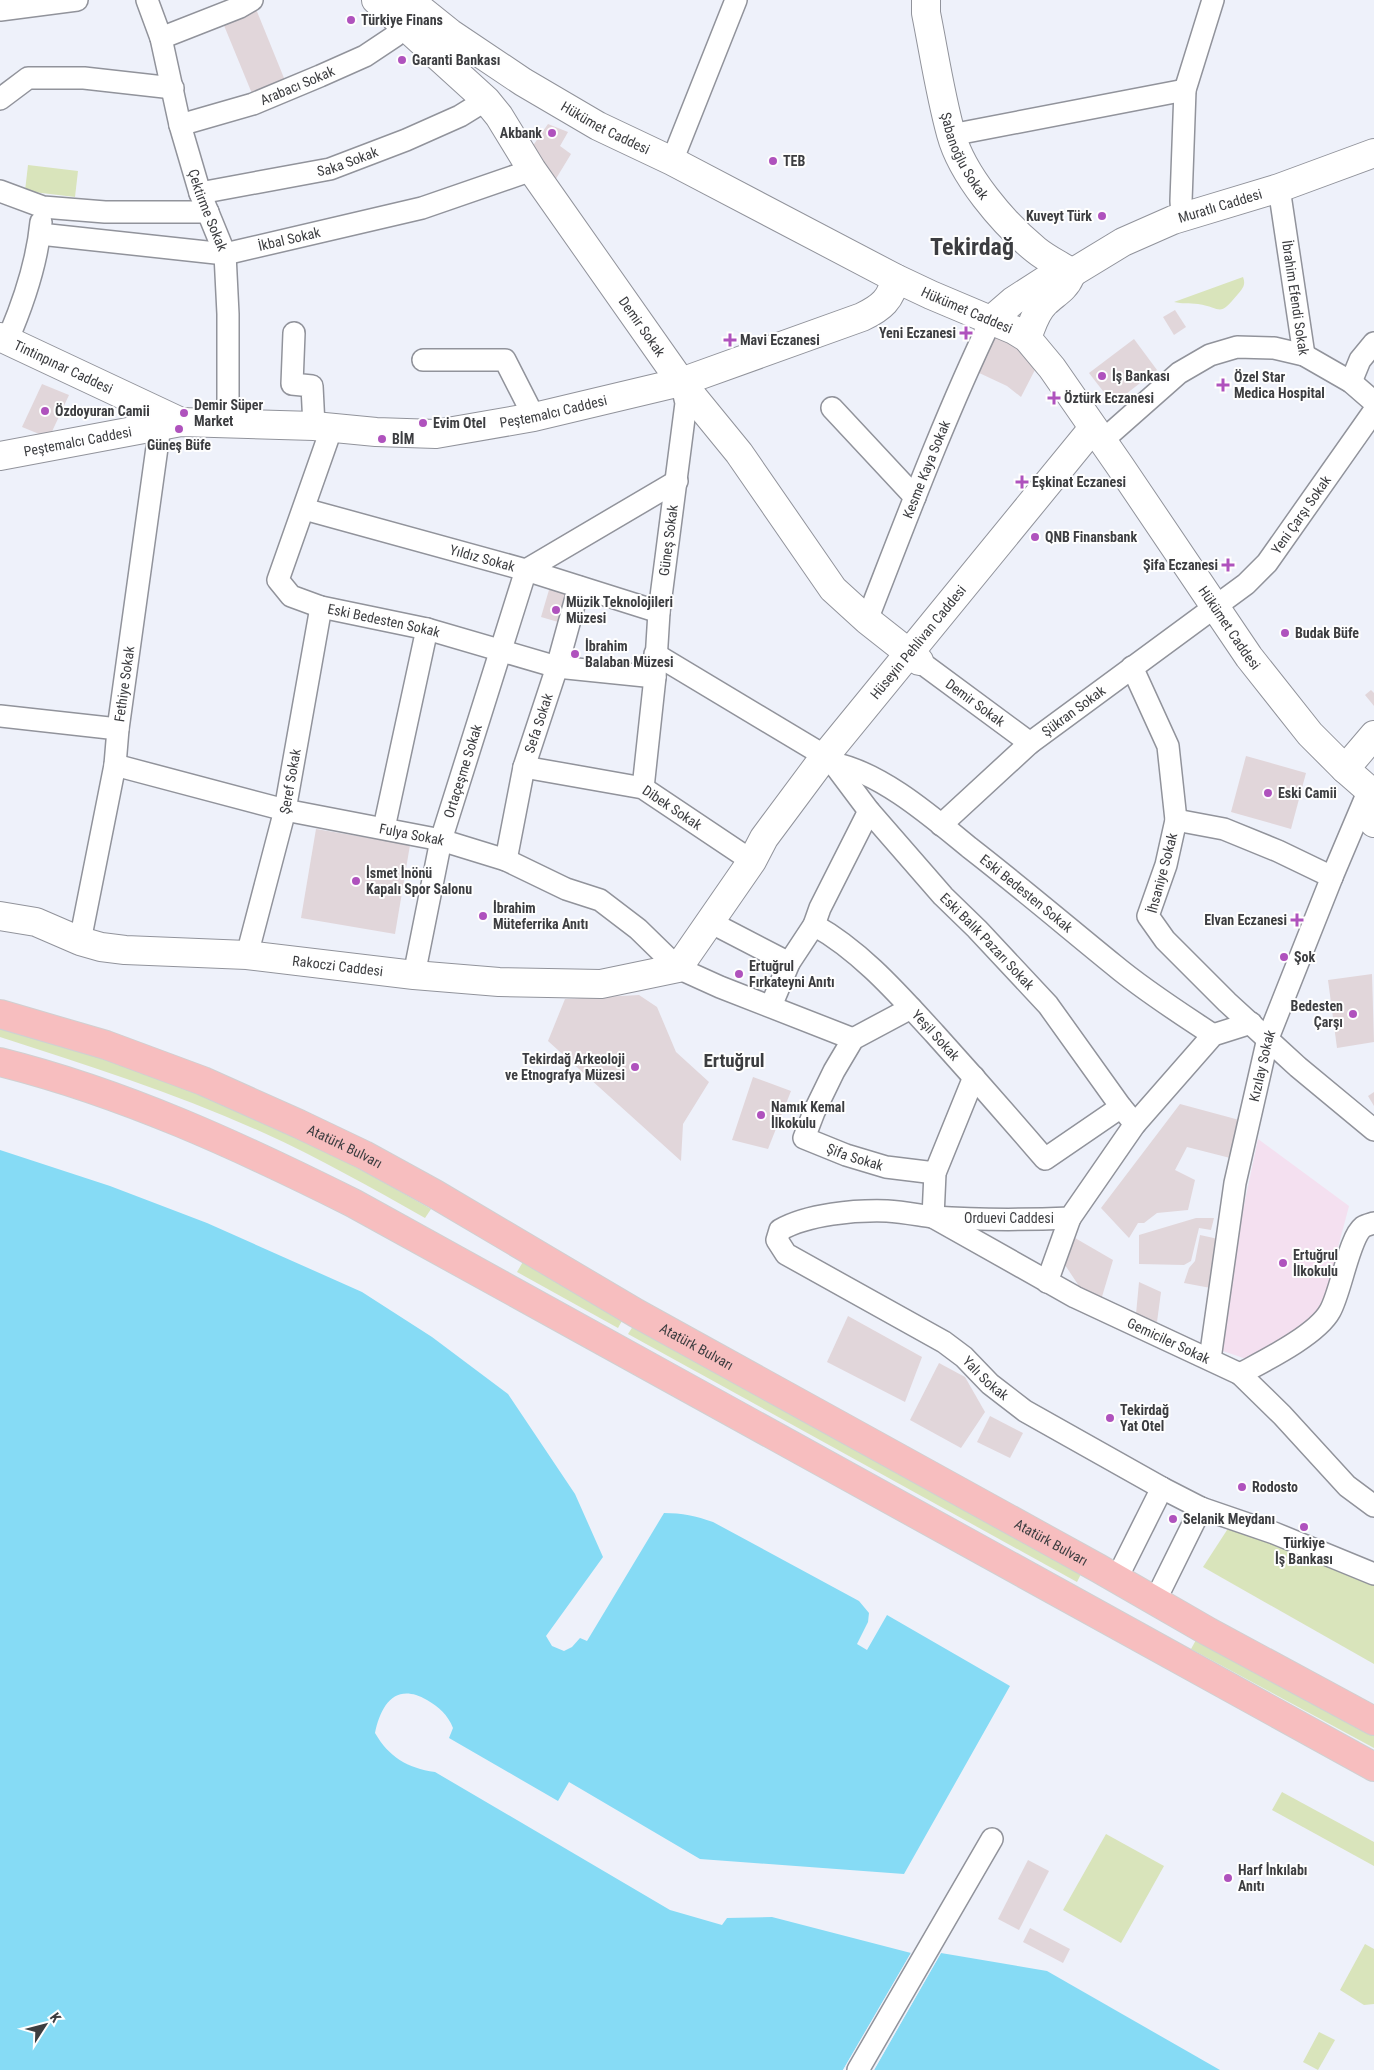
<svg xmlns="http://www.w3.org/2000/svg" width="1374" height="2070" viewBox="0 0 1374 2070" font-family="'Roboto Condensed',sans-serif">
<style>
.education{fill:#f4e0f0}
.green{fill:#d9e4bb}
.water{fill:#86dbf5}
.pier{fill:#eef1fa}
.building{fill:#e1d6da}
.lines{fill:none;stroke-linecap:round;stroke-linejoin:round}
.street-casing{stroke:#91939b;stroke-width:24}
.secondary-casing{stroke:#91939b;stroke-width:30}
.primary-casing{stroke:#d0d0d1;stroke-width:30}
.street{stroke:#fff;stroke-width:21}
.secondary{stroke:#fff;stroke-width:28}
.primary{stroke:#f7bebf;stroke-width:28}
.poi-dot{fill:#af52bd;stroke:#fefefe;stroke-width:2}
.labels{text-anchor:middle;stroke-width:4;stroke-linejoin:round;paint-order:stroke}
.poi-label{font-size:14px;font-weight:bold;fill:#3c3d40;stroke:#fefefe;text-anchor:start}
.street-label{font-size:14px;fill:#3c3d40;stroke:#fefefe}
.district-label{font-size:19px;font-weight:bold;fill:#3c3d40;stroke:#fefefe}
.town-label{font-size:24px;font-weight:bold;fill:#3c3d40;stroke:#fefefe}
</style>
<rect width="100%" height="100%" fill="#eef1fa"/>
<path class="education" d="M1258 1139 1349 1206 1319 1319 1255 1362 1214 1348Z"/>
<g class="green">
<path d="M28 165 78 171 75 197 25 191Z"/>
<path d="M1243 277C1246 285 1243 288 1238 294 1218 318 1223 308 1198 304 1189 303 1182 304 1174 302Z"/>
<path d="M0 1025C91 1054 183 1083 270 1124 325 1149 378 1179 431 1209L425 1218C372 1188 319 1158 264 1133 178 1094 89 1066 0 1037Z"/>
<path d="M524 1260 624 1317 618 1328 517 1272Z"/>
<path d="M635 1323 1082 1572 1077 1582 628 1334Z"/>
<path d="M1229 1527 1374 1584V1664L1203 1567Z"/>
<path d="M1196 1640 1374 1736V1748L1191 1649Z"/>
<path d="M1282 1792 1374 1842V1866L1272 1810Z"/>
<path d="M1106 1834 1164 1866 1121 1943 1063 1910Z"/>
<path d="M1365 1944 1374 1949V2004L1364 2005 1340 1990Z"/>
<path d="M1319 2032 1335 2040 1318 2070 1303 2062Z"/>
</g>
<g class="water">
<path d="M0 1150 110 1186 207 1223 362 1292 432 1337 508 1394 575 1494 603 1557 546 1636 552 1646 564 1651 572 1647 580 1638 587 1641 664 1513C682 1513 696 1516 713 1522L859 1601 869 1613 868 1622 857 1644 867 1650 887 1615 1010 1686 904 1874 700 1859 569 1782 558 1801 449 1738 453 1728C448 1715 439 1707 427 1700 396 1682 381 1704 375 1733 389 1757 407 1768 435 1772L670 1910 722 1925 727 1918 772 1917 911 1953 843 2070H0Z"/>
<path d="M941 1953 1047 1971 1220 2070H874Z"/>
</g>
<g class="pier">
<path d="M912 1951 913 1954 846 2070H843Z"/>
<path d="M942 1951 874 2070H872L939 1952Z"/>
</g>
<g class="building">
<path d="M256 9 286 83 253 96 223 23Z"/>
<path d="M548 124 568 132 560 146 571 154 554 182 532 147Z"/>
<path d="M1175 310 1186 327 1174 335 1163 317Z"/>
<path d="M992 333 1020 344 1038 364 1021 397 1007 386 975 371Z"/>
<path d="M1134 339 1157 370 1113 404 1089 373Z"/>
<path d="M42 384 69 395 49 438 22 427Z"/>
<path d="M551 583 575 590 565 624 541 617Z"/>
<path d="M1371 690 1374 693V706L1365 695Z"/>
<path d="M1246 756 1306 773 1291 829 1231 812Z"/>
<path d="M316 829 410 845 395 934 301 918Z"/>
<path d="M1372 974 1374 1042 1337 1048 1328 980Z"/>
<path d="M639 995 657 1007 676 1052 709 1082 683 1124 681 1161 548 1041 565 999Z"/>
<path d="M753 1077 791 1091 768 1149 732 1140Z"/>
<path d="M1374 1092V1106L1368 1096Z"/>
<path d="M1180 1104 1243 1121 1238 1160 1187 1147 1175 1170 1195 1180 1188 1210 1157 1213 1144 1223H1138L1129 1238 1101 1208Z"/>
<path d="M1196 1218H1214L1211 1230 1199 1228 1191 1261 1184 1265 1139 1264V1235Z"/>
<path d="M1200 1235 1223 1240 1216 1289 1184 1283 1189 1268 1195 1261Z"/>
<path d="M1075 1238 1113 1260 1101 1300 1083 1292 1061 1259Z"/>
<path d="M1139 1282 1161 1292 1157 1322 1136 1314Z"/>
<path d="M848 1316 922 1357 905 1402 827 1362Z"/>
<path d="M939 1363 965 1377 985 1412 961 1448 910 1420Z"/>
<path d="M990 1416 1023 1433 1010 1458 977 1442Z"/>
<path d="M1028 1860 1049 1871 1019 1930 998 1919Z"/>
<path d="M1030 1928 1070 1949 1063 1963 1023 1942Z"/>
</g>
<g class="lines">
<defs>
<g id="street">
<path id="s1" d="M147 0 161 38 180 125 200 193 225 254 228 314V424"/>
<path d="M0 10 77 0"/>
<path d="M161 38 240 7 252 0"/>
<path d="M0 99 28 78H84L173 88"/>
<path id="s2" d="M180 125 253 104 320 76 365 56 395 36 406 26"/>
<path d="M951 135 1185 90"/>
<path d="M672 161 736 0"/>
<path id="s3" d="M1279 188 1304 355"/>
<path d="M0 191 43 207 105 212H208"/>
<path id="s4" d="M200 193 330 169 406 140 460 116 486 100"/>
<path d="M1182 216 1181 201 1185 90 1213 0"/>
<path id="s5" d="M40 234 225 254 422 208 532 170"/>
<path d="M294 333 292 384 312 386 314 426"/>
<path d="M7 341C24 302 37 264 41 222"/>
<path d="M423 360H505L534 417"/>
<path d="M1351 382 1360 360 1374 343"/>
<path d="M832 408 915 497"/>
<path id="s6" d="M332 427 278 580 291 596 321 607 427 629 557 667 655 677"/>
<path d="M1102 441 1179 373 1210 355 1237 347 1274 348 1304 355 1351 382 1374 402"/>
<path id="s7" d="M304 509 526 570 659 612"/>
<path id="s8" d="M867 620C906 520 944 418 991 320"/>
<path d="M655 654 825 756"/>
<path id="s9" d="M919 661 1030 743"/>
<path d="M1132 667 1168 746 1176 820 1166 865 1148 916 1165 940 1227 1002 1298 1067 1374 1130"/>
<path d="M0 716 118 729"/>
<path id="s10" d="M833 763 869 811 943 896 977 929 1048 1005 1121 1107 1135 1124"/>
<path id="s11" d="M833 763C882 773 932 817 970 848 1019 886 1066 926 1114 965 1145 991 1180 1013 1213 1035"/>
<path id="s12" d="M115 765 285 810 441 840 506 860 566 889 600 900 638 929 678 968 720 987 853 1039"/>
<path id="s13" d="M524 767 643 788 752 861"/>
<path id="s14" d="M643 788 655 677 659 612 686 403 681 382"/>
<path d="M1176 820 1224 829 1278 851 1332 877"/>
<path id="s15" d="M941 825 1030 743 1246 584 1267 563 1374 411"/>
<path d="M384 828 427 629"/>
<path id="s16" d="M506 860 524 767 557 667 579 587"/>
<path d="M710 922 789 963"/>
<path id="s17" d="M814 925C861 951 899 995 935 1034 972 1075 1009 1117 1045 1159L1121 1107"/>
<path id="s18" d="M80 941 115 765 118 729 160 426"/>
<path id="s19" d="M247 955 285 810 321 607"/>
<path id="s20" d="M414 975 441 840 526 570 677 481"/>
<path d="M771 1006 789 963 814 925 820 908 869 811"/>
<path id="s21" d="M911 1008 853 1039 834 1071 814 1112 804 1138 846 1155 886 1167 935 1173"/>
<path id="s22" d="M1251 1023 1213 1035 1135 1124 1070 1218C1024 1220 978 1220 933 1217 918 1215 903 1212 887 1211 855 1210 808 1214 780 1230L777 1240 786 1254 944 1342 964 1357 990 1384 1025 1411 1162 1488 1201 1508 1274 1533 1374 1574"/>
<path id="s23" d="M974 1077 935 1173 933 1217 1075 1297 1240 1374 1282 1415 1347 1486 1374 1506"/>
<path d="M1047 1282 1070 1218"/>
<path id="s24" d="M1210 1359 1235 1183 1268 1038 1332 877 1368 792"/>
<path d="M1240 1374C1264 1361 1317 1335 1330 1311 1341 1292 1349 1238 1363 1227 1366 1225 1371 1224 1374 1223"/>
<path d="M1117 1578 1162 1488"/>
<path d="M1155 1601 1201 1508"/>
<path d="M858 2070 992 1839"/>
</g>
<g id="secondary">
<path id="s25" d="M376 0 486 100 499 116 532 170 681 382 739 453 833 589 867 620 919 661"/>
<path id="s26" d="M409 0 450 33 523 82 598 126 672 161 895 278 931 295 1014 330 1027 338 1052 368 1120 466 1249 657 1310 734 1345 769 1369 790 1374 792"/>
<path id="s27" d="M926 0V13C934 53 940 94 951 134 962 175 1003 223 1036 250 1047 259 1060 265 1072 273"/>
<path id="s28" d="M991 320 1013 301 1044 281 1056 275 1072 273 1123 242 1173 220 1279 188 1374 153"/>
<path id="s29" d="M0 337 181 422"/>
<path d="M1027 338C1032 326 1035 312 1045 303 1054 294 1065 289 1070 277"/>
<path id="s30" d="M0 456 181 422 314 426 376 432 436 434 534 417 681 382 862 317C881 308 892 299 895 278"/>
<path d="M1345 769 1374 735"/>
<path d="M1369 790V814L1374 823"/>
<path id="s31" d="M0 916 36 922 80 941 101 947 125 950 247 955 414 975 499 982 601 984 678 968 752 861 764 838 825 756 1093 428"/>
</g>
<g id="primary">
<path id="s32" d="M0 1014 106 1045 203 1081 299 1124 364 1155 435 1194 636 1313 1098 1568 1209 1632 1374 1721"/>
<path d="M0 1062C124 1093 239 1146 353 1203L1374 1767"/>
</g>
</defs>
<use href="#street" class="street-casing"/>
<use href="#secondary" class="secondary-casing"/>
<use href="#primary" class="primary-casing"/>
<use href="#street" class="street"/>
<use href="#secondary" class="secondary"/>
<use href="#primary" class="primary"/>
</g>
<g class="poi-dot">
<circle cx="351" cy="20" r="5"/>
<circle cx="402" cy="60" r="5"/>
<circle cx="552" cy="133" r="5"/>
<circle cx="773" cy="161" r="5"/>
<circle cx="1102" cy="216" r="5"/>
<path d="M963.5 325.5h5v5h5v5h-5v5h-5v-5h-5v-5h5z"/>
<path d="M727.5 332.5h5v5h5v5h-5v5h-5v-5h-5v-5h5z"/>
<circle cx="1102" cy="376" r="5"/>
<path d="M1220.5 377.5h5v5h5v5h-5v5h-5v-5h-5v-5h5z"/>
<path d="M1051.5 390.5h5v5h5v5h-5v5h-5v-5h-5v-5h5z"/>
<circle cx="45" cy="411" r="5"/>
<circle cx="184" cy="413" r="5"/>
<circle cx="423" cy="423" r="5"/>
<circle cx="179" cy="429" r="5"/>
<circle cx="382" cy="439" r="5"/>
<path d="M1019.5 474.5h5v5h5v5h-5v5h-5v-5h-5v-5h5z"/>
<circle cx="1035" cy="537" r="5"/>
<path d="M1225.5 557.5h5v5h5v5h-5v5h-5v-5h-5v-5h5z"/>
<circle cx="556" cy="610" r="5"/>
<circle cx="1285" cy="633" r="5"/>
<circle cx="575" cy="654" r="5"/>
<circle cx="1268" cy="793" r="5"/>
<circle cx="356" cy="881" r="5"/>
<circle cx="483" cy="916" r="5"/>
<path d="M1294.5 912.5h5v5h5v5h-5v5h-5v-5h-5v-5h5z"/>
<circle cx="1284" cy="957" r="5"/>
<circle cx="739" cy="974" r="5"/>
<circle cx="1353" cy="1014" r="5"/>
<circle cx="635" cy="1067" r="5"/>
<circle cx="761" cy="1115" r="5"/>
<circle cx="1283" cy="1263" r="5"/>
<circle cx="1110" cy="1418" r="5"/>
<circle cx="1242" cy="1487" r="5"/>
<circle cx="1173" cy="1519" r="5"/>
<circle cx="1304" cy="1527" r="5"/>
<circle cx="1228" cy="1878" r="5"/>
</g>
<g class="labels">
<g class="poi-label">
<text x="361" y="25">Türkiye Finans</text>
<text x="412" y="65">Garanti Bankası</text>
<text x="542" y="138" text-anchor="end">Akbank</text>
<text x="783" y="166">TEB</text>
<text x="1092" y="221" text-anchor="end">Kuveyt Türk</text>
<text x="956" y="338" text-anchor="end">Yeni Eczanesi</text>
<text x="740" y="345">Mavi Eczanesi</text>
<text x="1112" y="381">İş Bankası</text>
<text x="1234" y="382">Özel Star<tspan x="1234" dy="16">Medica Hospital</tspan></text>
<text x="1064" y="403">Öztürk Eczanesi</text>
<text x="194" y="410">Demir Süper<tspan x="194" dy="16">Market</tspan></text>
<text x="55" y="416">Özdoyuran Camii</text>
<text x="433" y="428">Evim Otel</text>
<text x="392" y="444">BİM</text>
<text x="179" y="450" text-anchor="middle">Güneş Büfe</text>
<text x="1032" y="487">Eşkinat Eczanesi</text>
<text x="1045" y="542">QNB Finansbank</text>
<text x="1218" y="570" text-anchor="end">Şifa Eczanesi</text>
<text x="566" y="607">Müzik Teknolojileri<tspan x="566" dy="16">Müzesi</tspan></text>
<text x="1295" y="638">Budak Büfe</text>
<text x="585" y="651">İbrahim<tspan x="585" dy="16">Balaban Müzesi</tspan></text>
<text x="1278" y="798">Eski Camii</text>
<text x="366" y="878">İsmet İnönü<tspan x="366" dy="16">Kapalı Spor Salonu</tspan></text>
<text x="493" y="913">İbrahim<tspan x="493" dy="16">Müteferrika Anıtı</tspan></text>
<text x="1287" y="925" text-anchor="end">Elvan Eczanesi</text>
<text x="1294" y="962">Şok</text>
<text x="749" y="971">Ertuğrul<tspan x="749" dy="16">Fırkateyni Anıtı</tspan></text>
<text x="1343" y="1011" text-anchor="end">Bedesten<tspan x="1343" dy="16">Çarşı</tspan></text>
<text x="625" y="1064" text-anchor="end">Tekirdağ Arkeoloji<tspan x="625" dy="16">ve Etnografya Müzesi</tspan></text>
<text x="771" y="1112">Namık Kemal<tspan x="771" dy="16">İlkokulu</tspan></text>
<text x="1293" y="1260">Ertuğrul<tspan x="1293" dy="16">İlkokulu</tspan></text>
<text x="1120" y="1415">Tekirdağ<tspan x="1120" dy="16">Yat Otel</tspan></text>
<text x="1252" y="1492">Rodosto</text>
<text x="1183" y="1524">Selanik Meydanı</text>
<text x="1304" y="1548" text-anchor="middle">Türkiye<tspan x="1304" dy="16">İş Bankası</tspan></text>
<text x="1238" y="1875">Harf İnkılabı<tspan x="1238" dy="16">Anıtı</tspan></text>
</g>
<g class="street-label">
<text dy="5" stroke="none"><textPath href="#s2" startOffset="124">Arabacı Sokak</textPath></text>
<text dy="5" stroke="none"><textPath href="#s26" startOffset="235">Hükümet Caddesi</textPath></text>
<text dy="5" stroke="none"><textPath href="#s27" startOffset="162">Şabanoğlu Sokak</textPath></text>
<text dy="5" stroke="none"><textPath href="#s4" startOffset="151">Saka Sokak</textPath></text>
<text dy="5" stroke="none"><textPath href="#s28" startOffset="259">Muratlı Caddesi</textPath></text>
<text dy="5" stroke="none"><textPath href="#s1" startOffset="219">Çektirme Sokak</textPath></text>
<text dy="5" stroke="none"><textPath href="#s5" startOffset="252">İkbal Sokak</textPath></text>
<text dy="5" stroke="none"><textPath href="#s3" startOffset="111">İbrahim Efendi Sokak</textPath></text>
<text dy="5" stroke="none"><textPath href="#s26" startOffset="640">Hükümet Caddesi</textPath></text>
<text dy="5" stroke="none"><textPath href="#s25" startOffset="424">Demir Sokak</textPath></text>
<text dy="5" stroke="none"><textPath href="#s29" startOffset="70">Tintinpınar Caddesi</textPath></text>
<text dy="5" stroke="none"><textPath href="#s30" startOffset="559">Peştemalcı Caddesi</textPath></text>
<text dy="5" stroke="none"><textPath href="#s30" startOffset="79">Peştemalcı Caddesi</textPath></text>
<text dy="5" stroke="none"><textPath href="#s8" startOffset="162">Kesme Kaya Sokak</textPath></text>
<text dy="5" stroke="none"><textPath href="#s15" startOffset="478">Yeni Çarşı Sokak</textPath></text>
<text dy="5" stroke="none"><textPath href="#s14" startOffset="249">Güneş Sokak</textPath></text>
<text dy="5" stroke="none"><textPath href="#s7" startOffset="185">Yıldız Sokak</textPath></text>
<text dy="5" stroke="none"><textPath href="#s6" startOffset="279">Eski Bedesten Sokak</textPath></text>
<text dy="5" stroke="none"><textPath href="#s26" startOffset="1060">Hükümet Caddesi</textPath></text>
<text dy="5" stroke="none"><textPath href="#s31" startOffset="1092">Hüseyin Pehlivan Caddesi</textPath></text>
<text dy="5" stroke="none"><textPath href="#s18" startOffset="261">Fethiye Sokak</textPath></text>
<text dy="5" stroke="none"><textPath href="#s9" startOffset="70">Demir Sokak</textPath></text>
<text dy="5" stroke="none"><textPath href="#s15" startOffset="175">Şükran Sokak</textPath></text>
<text dy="5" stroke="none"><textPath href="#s16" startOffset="141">Sefa Sokak</textPath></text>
<text dy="5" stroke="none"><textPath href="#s20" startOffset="210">Ortaçeşme Sokak</textPath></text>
<text dy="5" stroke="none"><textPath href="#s19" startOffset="179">Şeref Sokak</textPath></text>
<text dy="5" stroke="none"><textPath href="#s13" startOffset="156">Dibek Sokak</textPath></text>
<text dy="5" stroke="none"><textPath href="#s12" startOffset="305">Fulya Sokak</textPath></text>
<text transform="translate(1162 873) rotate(-75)" y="5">İhsaniye Sokak</text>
<text dy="5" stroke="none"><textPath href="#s11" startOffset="235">Eski Bedesten Sokak</textPath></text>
<text dy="5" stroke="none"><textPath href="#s10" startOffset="236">Eski Balık Pazarı Sokak</textPath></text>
<text dy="5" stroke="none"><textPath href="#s31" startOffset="344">Rakoczi Caddesi</textPath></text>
<text dy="5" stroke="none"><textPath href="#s17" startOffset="165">Yeşil Sokak</textPath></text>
<text dy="5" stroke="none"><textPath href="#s24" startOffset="298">Kızılay Sokak</textPath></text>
<text dy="5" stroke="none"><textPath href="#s32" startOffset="370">Atatürk Bulvarı</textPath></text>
<text dy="5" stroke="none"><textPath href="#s21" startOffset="231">Şifa Sokak</textPath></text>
<text x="1009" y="1223">Orduevi Caddesi</text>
<text dy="5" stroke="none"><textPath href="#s23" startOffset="414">Gemiciler Sokak</textPath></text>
<text dy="5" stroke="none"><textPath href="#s32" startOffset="775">Atatürk Bulvarı</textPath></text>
<text dy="5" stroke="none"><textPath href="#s22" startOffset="829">Yalı Sokak</textPath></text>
<text dy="5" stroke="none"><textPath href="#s32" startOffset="1180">Atatürk Bulvarı</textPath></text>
</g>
<g class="district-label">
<text x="734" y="1067">Ertuğrul</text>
</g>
<g class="town-label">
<text x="972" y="255">Tekirdağ</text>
</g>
</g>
<g transform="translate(45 2025) rotate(54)" stroke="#fefefe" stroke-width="4" paint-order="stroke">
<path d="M0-4L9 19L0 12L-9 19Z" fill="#3c3d40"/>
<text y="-8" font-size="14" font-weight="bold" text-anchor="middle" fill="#3c3d40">K</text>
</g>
</svg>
